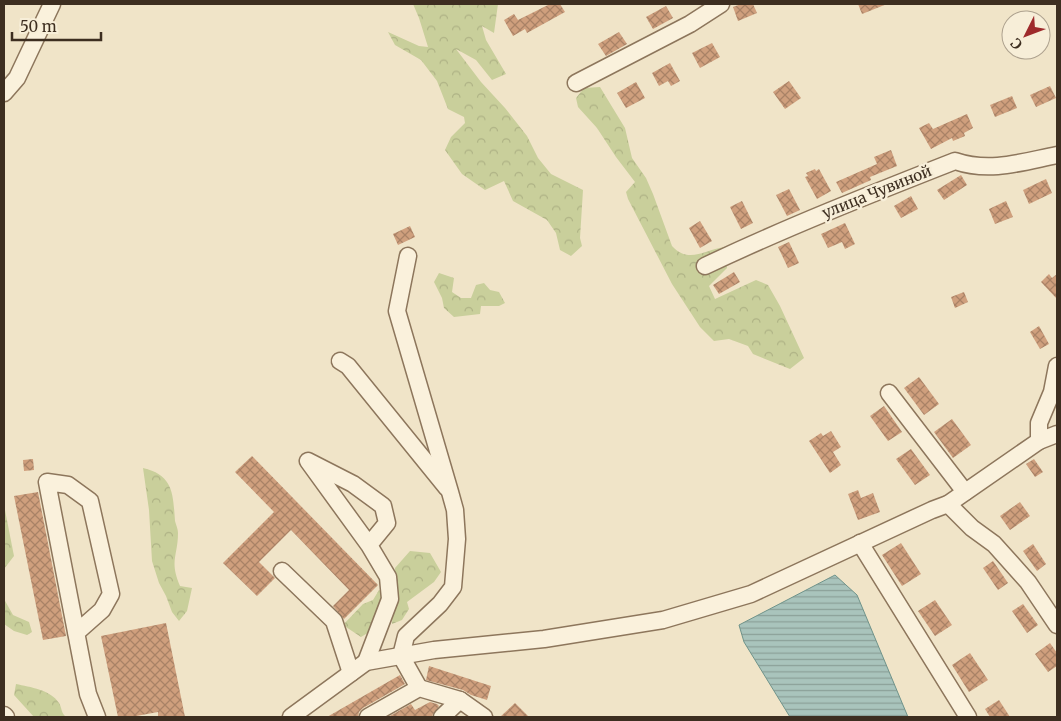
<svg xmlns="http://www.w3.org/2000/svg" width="1061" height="721" viewBox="0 0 1061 721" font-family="Merriweather,serif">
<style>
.forest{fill:url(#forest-crowns)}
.water{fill:url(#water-rules);stroke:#6f938a}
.building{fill:url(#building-cross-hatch)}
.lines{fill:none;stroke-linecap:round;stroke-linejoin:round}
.minor-casing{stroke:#8d765c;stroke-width:19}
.minor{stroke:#faf1dc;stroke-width:16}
.labels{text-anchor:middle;stroke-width:5;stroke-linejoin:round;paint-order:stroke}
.street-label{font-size:15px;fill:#3d2e20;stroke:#f7eed8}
</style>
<defs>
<pattern id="forest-crowns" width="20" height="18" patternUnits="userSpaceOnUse" patternTransform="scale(1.25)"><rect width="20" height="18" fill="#c9cf9b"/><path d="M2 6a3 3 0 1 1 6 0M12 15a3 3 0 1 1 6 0" fill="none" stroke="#aeb285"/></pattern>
<pattern id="water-rules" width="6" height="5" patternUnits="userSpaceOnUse" patternTransform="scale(1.25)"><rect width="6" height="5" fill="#a9c4bc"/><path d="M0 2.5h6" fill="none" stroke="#8ba098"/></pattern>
<pattern id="building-cross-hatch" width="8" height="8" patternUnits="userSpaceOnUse" patternTransform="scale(1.25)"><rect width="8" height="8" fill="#cf9f7d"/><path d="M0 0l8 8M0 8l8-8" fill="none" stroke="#a98266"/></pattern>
</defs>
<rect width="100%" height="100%" fill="#f0e4c8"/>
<g class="forest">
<path d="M413 4H498L494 33 482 26 486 40 506 74 492 80 476 60 456 49 481 82 505 108 527 136 538 158 551 174 583 190 580 238 582 246 571 256 560 250 556 233 547 220 513 201 504 181 485 190 462 174 445 150 451 137 465 123 464 117 448 109 437 81 421 60 395 45 388 32 419 46 428 47 419 18Z"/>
<path d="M600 87 625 128 632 158 646 178 653 194 672 246C688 264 705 250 724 247L727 268 709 286 715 299 756 280 768 285 780 306 804 358 790 369 753 354 748 346 729 339 714 341 700 327 672 284 628 199 626 192 635 182 616 157 597 128 578 107 576 98 584 88Z"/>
<path d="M439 273 454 278 452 292 461 298H471L476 285 484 283 490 290 499 292 505 303 499 306H481L480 314 454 317 444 308 442 298 434 282Z"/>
<path d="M143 468C174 475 173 495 175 521 176 525 178 529 178 533 178 556 169 561 180 586L192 588 187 611 179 621 172 612 166 596 159 583 152 561 149 510Z"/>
<path d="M4 505 14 556 4 569Z"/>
<path d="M410 551 430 553 441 572 434 582 407 602 409 609 402 620 392 624 395 568Z"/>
<path d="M379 590 386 594 371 631 361 637 343 625 363 604 373 600Z"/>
<path d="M4 599 13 615 29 622 32 632 27 635 14 631 4 624Z"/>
<path d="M16 684C30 687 51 690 59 703 62 708 61 713 66 717H34L14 695Z"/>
</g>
<path class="water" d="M835 575 857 595 908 717H790L744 642 739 625Z"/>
<g class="building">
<path d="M550 4H560L565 12 527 33 525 29 513 36 504 20 514 14 518 20Z"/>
<path d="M741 4H753L757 13 738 21 733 7Z"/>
<path d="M858 4H887L862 14Z"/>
<path d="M666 6 673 18 653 29 646 17Z"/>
<path d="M619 32 627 44 606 56 598 44Z"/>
<path d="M712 43 720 57 700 68 692 53Z"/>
<path d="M670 63 680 81 671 86 668 81 659 86 652 73Z"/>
<path d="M789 81 801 98 785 109 773 92Z"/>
<path d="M636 82 645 98 626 108 617 93Z"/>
<path d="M1050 86 1056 98 1036 107 1030 95Z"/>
<path d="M1012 96 1017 108 995 117 990 105Z"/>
<path d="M967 114 973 128 964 133 965 136 953 141 952 138 931 149 919 128 929 123 933 129Z"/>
<path d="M891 150 897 166 870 177 871 180 842 193 836 182 877 164 874 157Z"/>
<path d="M815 169 816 171 819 169 831 191 817 199 805 177 808 176 806 173Z"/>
<path d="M961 175 967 185 944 200 937 190Z"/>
<path d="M1046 179 1052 193 1029 204 1023 190Z"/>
<path d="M789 189 800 210 787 216 776 195Z"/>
<path d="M911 196 918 209 901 218 894 206Z"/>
<path d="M742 201 753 223 741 229 730 207Z"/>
<path d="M1006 201 1013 217 995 224 989 209Z"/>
<path d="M700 221 712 241 700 248 689 228Z"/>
<path d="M845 223 855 244 845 249 842 242 828 248 821 234Z"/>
<path d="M410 226 415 237 398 245 393 234Z"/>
<path d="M789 242 799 263 788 268 778 247Z"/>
<path d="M734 272 740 282 719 294 713 285Z"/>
<path d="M1049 274 1052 278 1057 274V299L1041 282Z"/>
<path d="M964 292 968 302 955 308 951 297Z"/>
<path d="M1039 326 1049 344 1040 349 1030 332Z"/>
<path d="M919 377 939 404 924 415 904 388Z"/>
<path d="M884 406 902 432 888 441 870 416Z"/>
<path d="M952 419 971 445 953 458 934 432Z"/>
<path d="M831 431 841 447 833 452 841 465 830 473 809 441 821 433 823 436Z"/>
<path d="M911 449 930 475 915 485 896 459Z"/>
<path d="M252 456 378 585 344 619 333 606 349 590 291 530 259 562 275 578 257 596 223 563 274 512 235 472Z"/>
<path d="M33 459 34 470 24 471 23 460Z"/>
<path d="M1034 459 1043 472 1035 477 1026 464Z"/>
<path d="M858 490 861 498 873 493 880 512 858 520 848 494Z"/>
<path d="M38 492 66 636 43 640 14 496Z"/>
<path d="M1020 502 1030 516 1010 530 1000 516Z"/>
<path d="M901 543 921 574 902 586 882 555Z"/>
<path d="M1033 544 1046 564 1037 571 1023 551Z"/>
<path d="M993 561 1008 583 998 590 983 568Z"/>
<path d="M935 600 952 625 935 636 918 611Z"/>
<path d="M1023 604 1038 625 1027 633 1012 611Z"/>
<path d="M166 623 185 717H158V712L131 717H118L101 636Z"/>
<path d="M1050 643 1057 653V666L1048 672 1035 654Z"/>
<path d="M970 653 988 680 969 692 952 665Z"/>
<path d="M429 666 491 686 487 700 471 695 463 690 426 680Z"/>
<path d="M400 675 405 684 363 708 359 712 358 717H327Z"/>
<path d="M999 700 1010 717H990L985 709Z"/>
<path d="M430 702 437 704 439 706 433 714 432 717H388L411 704 415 710Z"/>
<path d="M515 703 529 717H500Z"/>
</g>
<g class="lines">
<defs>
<g id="minor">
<path d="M576 83 690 24 721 4"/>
<path d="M4 93 17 78 52 4"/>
<path d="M408 256 397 311 450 492 455 510 457 539 453 587 440 604 406 636 401 656 419 688"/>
<path d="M705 266C787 227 871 194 955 161 990 173 1022 162 1057 155"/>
<path d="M340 361 348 366 447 488"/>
<path d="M889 393 965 492"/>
<path d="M1039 441 1057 434"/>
<path d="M948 504 972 528 994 544 1028 582 1057 625"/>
<path d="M860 543 968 717"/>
<path d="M282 571 334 621 351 673"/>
<path d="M76 633 102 610 111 594 90 501 68 485 47 482 88 694 97 717"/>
<path d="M366 662 390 599 388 577 369 545 387 523 383 506 353 484 308 461 369 545"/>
<path d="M4 715 6 717"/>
<path d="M291 717 366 662 434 650 544 639 663 620 751 594 932 510 948 504 1039 441V423L1052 392 1057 366"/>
<path d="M368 717 419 688 460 700"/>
<path d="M442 717 460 700 484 717"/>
</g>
</defs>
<use href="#minor" class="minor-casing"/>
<use href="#minor" class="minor"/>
</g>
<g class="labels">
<g class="street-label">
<text transform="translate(877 192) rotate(-22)" y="5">улица Чувиной</text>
</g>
</g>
<rect width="1061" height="721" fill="none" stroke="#3d2e20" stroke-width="10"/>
<g transform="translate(1026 35) rotate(228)"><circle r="24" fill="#f7eed8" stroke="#ada18e"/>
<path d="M0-4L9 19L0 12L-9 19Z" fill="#9e2a2b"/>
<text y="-8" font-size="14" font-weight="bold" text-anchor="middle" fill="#3d2e20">С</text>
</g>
<path d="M12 32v8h89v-8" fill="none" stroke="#3d2e20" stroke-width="2.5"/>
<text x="20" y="32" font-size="15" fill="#3d2e20" stroke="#f7eed8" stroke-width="4" paint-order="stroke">50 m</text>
</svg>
